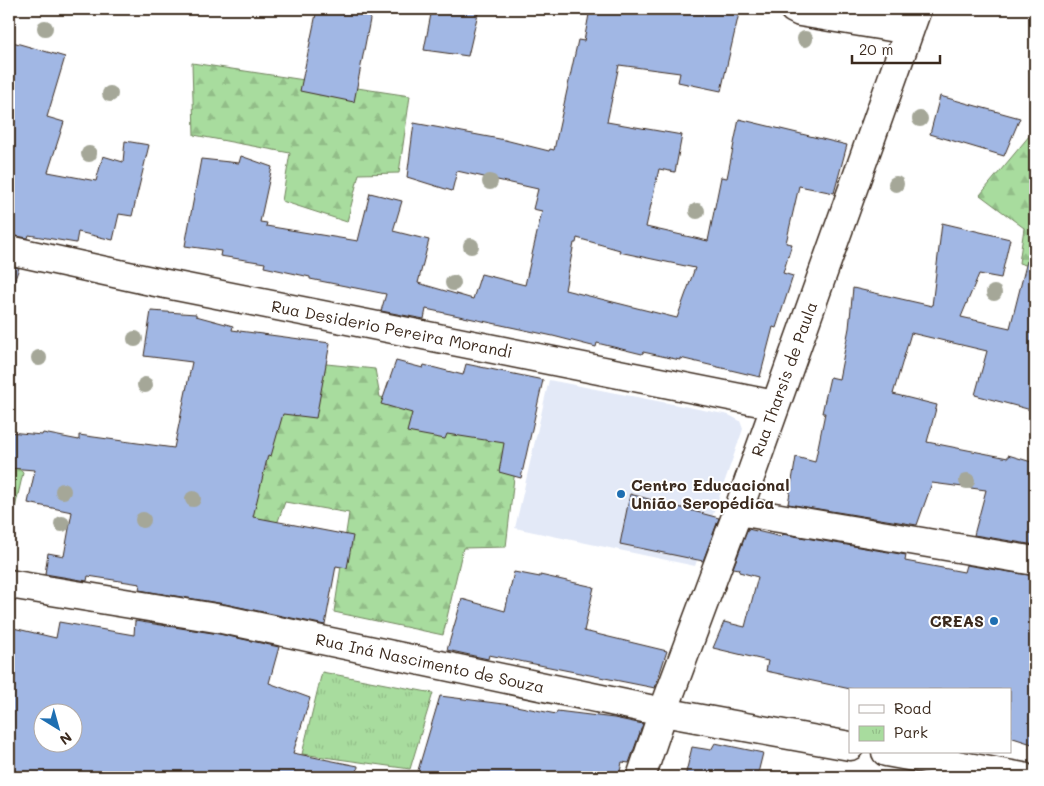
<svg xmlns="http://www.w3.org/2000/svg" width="1044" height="786" viewBox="0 0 1044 786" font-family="Mali,sans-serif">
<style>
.built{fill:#e3e9f7}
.forest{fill:url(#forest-firs);stroke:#72835e}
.park{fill:url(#park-tufts);stroke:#72835e}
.building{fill:#a1b7e4;stroke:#3b2a1e;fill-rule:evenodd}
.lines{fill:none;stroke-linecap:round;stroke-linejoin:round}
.minor-casing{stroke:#3b2a1e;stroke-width:31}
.minor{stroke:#fff;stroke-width:28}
.tree{fill:#a5a798}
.poi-dot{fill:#1f6fb2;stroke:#fff;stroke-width:2}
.labels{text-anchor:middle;stroke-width:4;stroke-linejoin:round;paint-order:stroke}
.street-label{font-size:16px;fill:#3b2a1e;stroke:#fff}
.poi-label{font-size:16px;font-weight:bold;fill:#3b2a1e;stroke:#fff;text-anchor:start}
</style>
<defs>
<pattern id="forest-firs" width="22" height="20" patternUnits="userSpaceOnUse" patternTransform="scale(1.25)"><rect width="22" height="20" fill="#a8dc9e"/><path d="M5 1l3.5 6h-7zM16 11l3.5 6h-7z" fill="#92bd88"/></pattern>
<pattern id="park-tufts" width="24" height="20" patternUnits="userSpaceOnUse" patternTransform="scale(1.25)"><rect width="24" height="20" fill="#a8dc9e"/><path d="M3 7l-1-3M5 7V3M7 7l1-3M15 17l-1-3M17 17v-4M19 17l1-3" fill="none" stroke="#92bd88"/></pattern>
</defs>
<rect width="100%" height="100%" fill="#fff"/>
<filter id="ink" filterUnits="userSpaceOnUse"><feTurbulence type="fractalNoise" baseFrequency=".02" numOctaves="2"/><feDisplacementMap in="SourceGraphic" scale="10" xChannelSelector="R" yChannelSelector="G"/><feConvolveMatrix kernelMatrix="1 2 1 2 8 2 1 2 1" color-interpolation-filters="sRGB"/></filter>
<g filter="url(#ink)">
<path class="built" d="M549 380 729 415 740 421 743 429 695 566 515 528Z"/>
<g class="forest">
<path d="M192 63 410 96 399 173 359 174 347 222 282 201 290 153 194 135Z"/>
<path d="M1035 129V268L1019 263 1024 228 980 195Z"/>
<path d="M288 360 375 369 380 397 414 403 446 413 518 443 506 547 463 548 443 635 334 612 349 513 285 502 262 565 238 490 267 468 260 430Z"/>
<path d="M9 457 23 473 9 534Z"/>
</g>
<path class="park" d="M322 672 433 693 410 769 302 754Z"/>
<g class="building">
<path d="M317 9H372L354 102 300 91Z"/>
<path d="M432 9H479L468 56 424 50Z"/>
<path d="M590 9H627L652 14V9H740L721 91 678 82 680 73 619 65 607 122 682 135 675 172 659 169 646 227 708 241 721 177 727 178 739 119 847 145 834 193 799 186 786 243 792 244 783 273 793 276 776 328 773 327 760 377 680 358V360L643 352 642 354 597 343 596 347 553 336 426 309 424 319 381 311 386 294 310 279V277L264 267 265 263 220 256 221 251 185 246 201 159 239 163 241 156 272 167 260 222 267 223 266 226 358 241 370 193 402 201 393 231 429 240 418 283 473 299 481 274 525 285 542 211 533 209 538 189 457 171 452 191 407 177 414 123 505 140 549 151 550 149 554 150 578 40 584 41ZM577 238 620 250 619 252 695 268 677 318 565 290 574 243H576Z"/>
<path d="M9 41 65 57 47 117 64 122 48 172 96 181 103 156 123 162 125 141 149 145 132 216 119 214 113 240 78 232 76 243 29 235 28 238 9 235Z"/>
<path d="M940 96 1020 118 1004 156 930 134Z"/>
<path d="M942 223 1010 239 1001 278 979 274 961 317 1010 328 1027 261 1035 262V411L975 395 987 351 911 333 893 394 937 405 927 442 1008 458V455L1035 463V545L974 535 986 490 932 483 917 525 788 504 796 457 815 462 825 413H822L830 377 839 379 849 328 853 288 932 306Z"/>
<path d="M9 266 19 268 14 282 9 281Z"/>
<path d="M151 311 196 314V316L233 326 232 330 330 343 316 418 283 414 271 456 268 455 253 517 353 536 347 568 336 566 325 625 225 604 139 590 140 584 88 576 87 581 45 574 48 553 64 556 72 512 28 503 35 470 9 468V432L42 435 43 433 79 440V435L174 448 192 362 144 356Z"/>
<path d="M396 361 423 368 424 365 463 375 466 364 543 380 521 478 499 472 504 443 447 434 445 439 407 432 412 413 381 404Z"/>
<path d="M630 494 719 518 703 561 620 544Z"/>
<path d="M748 529 782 537V534L906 555 905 561 964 572 966 565 1035 576V745L1010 737V690H855L766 671 768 661 713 648 724 622 745 627 758 577 739 572 740 569 733 568Z"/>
<path d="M514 572 540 577V575L594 587 584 631 667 651 655 688 489 655 488 659 447 650 462 599 505 611Z"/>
<path d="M135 621 219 634 279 647 269 683 310 698 293 753 358 766 357 777H23L9 774V627L56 638 59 622 134 635ZM42 714H72V744H42Z"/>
<path d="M440 696 511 705 556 714 557 711 614 718 643 724 629 763 622 762 619 777H416Z"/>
<path d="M715 743 763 753 757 777H685L692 747 711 750Z"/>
</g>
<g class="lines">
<defs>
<g id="minor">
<path d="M794 9 800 12 909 30"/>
<path d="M9 250 151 281 775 405"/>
<path d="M738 511 1035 561"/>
<path d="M9 584 222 619 663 712 850 746"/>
<path d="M886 752 1023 777"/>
<path d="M641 777 663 712 738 511 917 9"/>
</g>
</defs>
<use href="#minor" class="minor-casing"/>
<use href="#minor" class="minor"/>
</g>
<g class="tree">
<circle cx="45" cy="28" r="8"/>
<circle cx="805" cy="39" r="8"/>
<circle cx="110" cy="94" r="8"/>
<circle cx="920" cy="119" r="8"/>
<circle cx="89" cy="154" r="8"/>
<circle cx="490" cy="182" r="8"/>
<circle cx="896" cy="184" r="8"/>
<circle cx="697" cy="211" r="8"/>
<circle cx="471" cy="246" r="8"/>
<circle cx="453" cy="283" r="8"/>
<circle cx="994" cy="293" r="8"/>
<circle cx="135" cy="339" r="8"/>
<circle cx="39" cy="358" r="8"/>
<circle cx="145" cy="385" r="8"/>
<circle cx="967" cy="481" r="8"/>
<circle cx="63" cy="491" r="8"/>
<circle cx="193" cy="499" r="8"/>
<circle cx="143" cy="520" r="8"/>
<circle cx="62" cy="524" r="8"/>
</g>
</g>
<g class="poi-dot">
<circle cx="621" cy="494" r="5"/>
<circle cx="994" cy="621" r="5"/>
</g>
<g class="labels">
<g class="street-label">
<text transform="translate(392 329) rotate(11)" y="6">Rua Desiderio Pereira Morandi</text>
<text transform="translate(784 379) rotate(-70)" y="6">Rua Tharsis de Paula</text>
<text transform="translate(430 663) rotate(12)" y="6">Rua Iná Nascimento de Souza</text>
</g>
<g class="poi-label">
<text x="631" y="491">Centro Educacional<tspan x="631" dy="18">União Seropédica</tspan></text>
<text x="984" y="627" text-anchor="end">CREAS</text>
</g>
</g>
<rect width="1044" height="786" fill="none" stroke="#fff" stroke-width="30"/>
<rect x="15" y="15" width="1014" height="756" fill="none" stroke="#3b2a1e" stroke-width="2" filter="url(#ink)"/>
<rect x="849" y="688" width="162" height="65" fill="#ffffff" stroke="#b1aaa5"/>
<rect x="859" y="705" width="25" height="8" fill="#ffffff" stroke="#b1aaa5"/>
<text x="894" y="714" font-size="15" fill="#3b2a1e">Road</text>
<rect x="859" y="726" width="25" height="15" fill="url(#park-tufts)" stroke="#b1aaa5"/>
<text x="894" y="738" font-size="15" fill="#3b2a1e">Park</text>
<g transform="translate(58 728) rotate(143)"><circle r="24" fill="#ffffff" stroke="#b1aaa5"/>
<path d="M0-4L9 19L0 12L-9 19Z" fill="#1f6fb2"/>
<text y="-8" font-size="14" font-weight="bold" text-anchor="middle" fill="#3b2a1e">N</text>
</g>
<path d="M852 55v8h88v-8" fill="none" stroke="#3b2a1e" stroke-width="2.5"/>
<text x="859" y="55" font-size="15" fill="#3b2a1e" stroke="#ffffff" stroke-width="4" paint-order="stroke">20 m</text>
</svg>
